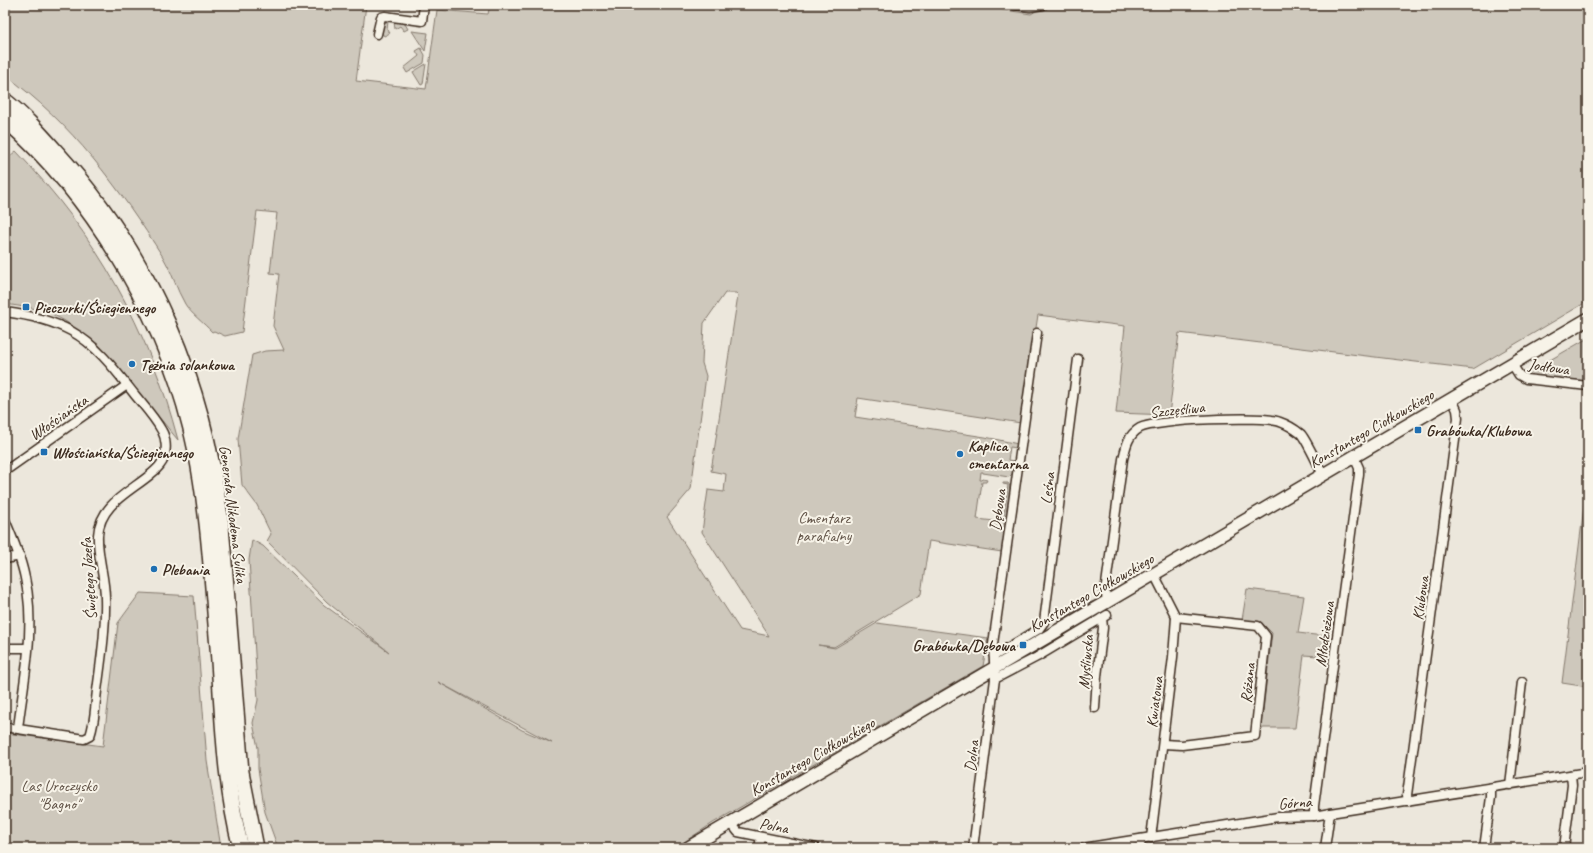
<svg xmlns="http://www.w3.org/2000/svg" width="1593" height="853" viewBox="0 0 1593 853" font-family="Caveat,sans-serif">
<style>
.green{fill:#cec8bc;stroke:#84796d;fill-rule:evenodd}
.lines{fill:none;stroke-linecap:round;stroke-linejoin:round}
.stream{stroke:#7c7064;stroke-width:2}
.street-casing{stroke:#3b2a1e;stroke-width:11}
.secondary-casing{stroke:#3b2a1e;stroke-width:15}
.highway-casing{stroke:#3b2a1e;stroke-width:18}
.street{stroke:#f7f3e8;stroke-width:8}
.secondary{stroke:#f7f3e8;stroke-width:12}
.highway{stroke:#f7f3e8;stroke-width:15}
.poi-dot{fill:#1f6fb2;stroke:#f7f3e8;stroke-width:1.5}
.labels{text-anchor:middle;stroke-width:4;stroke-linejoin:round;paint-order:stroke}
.poi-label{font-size:16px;font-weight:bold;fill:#3b2a1e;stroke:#f7f3e8;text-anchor:start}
.street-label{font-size:16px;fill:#3b2a1e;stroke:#f7f3e8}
.park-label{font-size:16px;fill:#605246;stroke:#f7f3e8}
</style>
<rect width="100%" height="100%" fill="#ece7dc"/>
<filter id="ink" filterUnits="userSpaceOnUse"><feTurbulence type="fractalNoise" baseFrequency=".025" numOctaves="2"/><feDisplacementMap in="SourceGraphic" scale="8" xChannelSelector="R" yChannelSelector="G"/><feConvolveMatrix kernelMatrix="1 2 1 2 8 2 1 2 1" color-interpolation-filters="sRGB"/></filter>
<g filter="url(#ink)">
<g class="green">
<path d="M5 5H366L356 81 426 89 437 10 488 14 490 5H971L1031 14 1046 5H1588V301L1473 369 1179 333 1169 415 1116 413 1125 326 1038 315 1021 423 858 398 855 417 985 437 1018 444 1017 448 1010 447 1008 460 1014 461 1012 474 1009 477 983 473V472H981L980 480H982L983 479 987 480 986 482H982L977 519 1003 522 1008 485 1003 484V483H1008L1010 486 1002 552 929 541 921 594 834 647 818 645 835 648 877 623 988 638 983 666 713 823 675 848H278L265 812 258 769V748L253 723 258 700 249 560 252 540 263 546 324 605 389 652 327 602 267 541 271 534 257 505 242 485 238 439 252 355 265 351 284 350 273 326 279 274 270 273 277 213 257 211 242 332 225 336 214 331 212 332C204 323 191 314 185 304 176 289 172 271 163 257 120 189 71 122 5 75ZM725 293H736L738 295 711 471 726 474 724 492 708 490 702 532 769 636 740 630 667 517 691 489 706 376 702 363 704 323ZM438 682 552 743 522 730Z"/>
<path d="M384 22H388L387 29 390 33 384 36 381 32Z"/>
<path d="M394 22 405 24 408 29 404 31 400 26 395 29Z"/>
<path d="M412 31 428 33 425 51Z"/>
<path d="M421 48 425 55 424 63 407 73 404 68 419 56 416 51Z"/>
<path d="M426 64 423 84 421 85 413 72Z"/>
<path d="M16 151C96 234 149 329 178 440L99 345 65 321 44 310 5 304V160Z"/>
<path d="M1588 338V382L1524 375Z"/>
<path d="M1588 474V687L1562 683Z"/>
<path d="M1247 589 1304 596 1298 633 1332 637 1330 657 1304 655 1295 728H1261L1272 633 1261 622 1242 620Z"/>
<path d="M140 593 194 596 207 761 221 848H5V733L103 746 118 623Z"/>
</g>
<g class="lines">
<path class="stream" d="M1058 621 1086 605 1098 600"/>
<defs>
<g id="street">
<path d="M1014 5 1030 7 1043 5"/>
<path d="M377 34 381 17 385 16 422 21 424 5"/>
<path d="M5 312C28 315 51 320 71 331 98 346 116 371 135 395 144 406 155 418 162 431 166 438 167 450 164 458 162 464 156 470 151 474 130 492 100 504 98 535 97 556 105 577 105 598 106 629 101 660 97 691 95 706 95 722 90 736L84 739 5 727"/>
<path d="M1512 364 1519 375 1526 379 1588 386"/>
<path d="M5 471 127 385"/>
<path d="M5 520C13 539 21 558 25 578 36 627 24 679 18 728"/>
<path d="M5 559 20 556"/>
<path d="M1108 601 1105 592 1123 459C1126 446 1128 435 1140 428 1154 420 1265 415 1280 422 1286 424 1296 430 1301 434 1307 441 1318 465 1323 475"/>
<path d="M5 648H27"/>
<path d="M994 656 1039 629 1044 622 1078 359"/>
<path d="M995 679 1037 657 1107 615"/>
<path d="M1095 708 1097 676 1103 628 1102 618"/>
<path d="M1163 744 1182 745 1255 736 1266 636 1258 626 1176 617"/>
<path d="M1510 785 1522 682"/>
<path d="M1408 801 1407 795 1458 418 1457 410 1452 399"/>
<path d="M1314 816V806L1359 474V468L1354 457"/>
<path d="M731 823 738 832 816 848"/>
<path d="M1151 838 1173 657 1176 617 1154 574"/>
<path d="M759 848 761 837"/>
<path d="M973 848 995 679 993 644 1037 333"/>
<path d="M1083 848 1278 817 1314 816 1330 813 1588 772"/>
<path d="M1140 848 1141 839"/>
<path d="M1325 848 1330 813"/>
<path d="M1484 848 1491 797V788"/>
<path d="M1564 848 1572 785 1571 775"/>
</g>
<path id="secondary" d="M688 848 1588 319"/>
<g id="highway">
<path d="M5 101C24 116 40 134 56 152 152 257 206 386 221 526L241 772 256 848"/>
<path d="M5 119C99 202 171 327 196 451 209 515 212 582 218 647 223 714 224 783 241 848"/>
</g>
</defs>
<use href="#street" class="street-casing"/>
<use href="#secondary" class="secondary-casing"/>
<use href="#highway" class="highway-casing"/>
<use href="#street" class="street"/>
<use href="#secondary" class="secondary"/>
<use href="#highway" class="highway"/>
</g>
</g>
<g class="poi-dot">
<rect x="22" y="303" width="8" height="8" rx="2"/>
<circle cx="132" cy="364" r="4"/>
<rect x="1414" y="426" width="8" height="8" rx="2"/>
<rect x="40" y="448" width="8" height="8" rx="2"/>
<circle cx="960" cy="454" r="4"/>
<circle cx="154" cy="569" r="4"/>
<rect x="1019" y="641" width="8" height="8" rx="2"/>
</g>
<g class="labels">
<g class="poi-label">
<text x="34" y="313">Pieczurki/Ściegiennego</text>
<text x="140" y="370">Tężnia solankowa</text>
<text x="1426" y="436">Grabówka/Klubowa</text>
<text x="968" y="451">Kaplica<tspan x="968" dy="18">cmentarna</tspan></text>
<text x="52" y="458">Włościańska/Ściegiennego</text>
<text x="162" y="575">Plebania</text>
<text x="1015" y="651" text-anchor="end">Grabówka/Dębowa</text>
</g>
<g class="street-label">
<text transform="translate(1549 366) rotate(9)" y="6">Jodłowa</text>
<text transform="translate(1177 409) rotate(-6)" y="6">Szczęśliwa</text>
<text transform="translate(58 417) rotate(-35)" y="6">Włościańska</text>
<text transform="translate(1371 428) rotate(-30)" y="6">Konstantego Ciołkowskiego</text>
<text transform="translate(1047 488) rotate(-83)" y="6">Leśna</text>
<text transform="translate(997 510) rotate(-82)" y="6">Dębowa</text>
<text transform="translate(234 514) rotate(83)" y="6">Generała Nikodema Sulika</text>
<text transform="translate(88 579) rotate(-94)" y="6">Świętego Józefa</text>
<text transform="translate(1091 592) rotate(-30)" y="6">Konstantego Ciołkowskiego</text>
<text transform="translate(1420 598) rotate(-82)" y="6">Klubowa</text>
<text transform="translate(1324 634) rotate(-82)" y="6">Młodzieżowa</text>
<text transform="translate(1085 662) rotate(-85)" y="6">Myśliwska</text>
<text transform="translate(1247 683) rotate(-84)" y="6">Różana</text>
<text transform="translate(1154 702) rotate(-83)" y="6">Kwiatowa</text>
<text transform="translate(812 756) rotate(-30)" y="6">Konstantego Ciołkowskiego</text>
<text transform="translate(971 756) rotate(-83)" y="6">Dolna</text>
<text transform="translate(1295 802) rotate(-4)" y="6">Górna</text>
<text transform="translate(774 825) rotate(11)" y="6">Polna</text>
</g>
<g class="park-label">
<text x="824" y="523">Cmentarz<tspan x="824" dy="18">parafialny</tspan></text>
<text x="59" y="791">Las Uroczysko<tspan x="59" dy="18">"Bagno"</tspan></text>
</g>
</g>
<rect width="1593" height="853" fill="none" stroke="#f7f3e8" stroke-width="20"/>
<rect x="10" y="10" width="1573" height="833" fill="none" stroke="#3b2a1e" stroke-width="1.5" filter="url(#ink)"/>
</svg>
